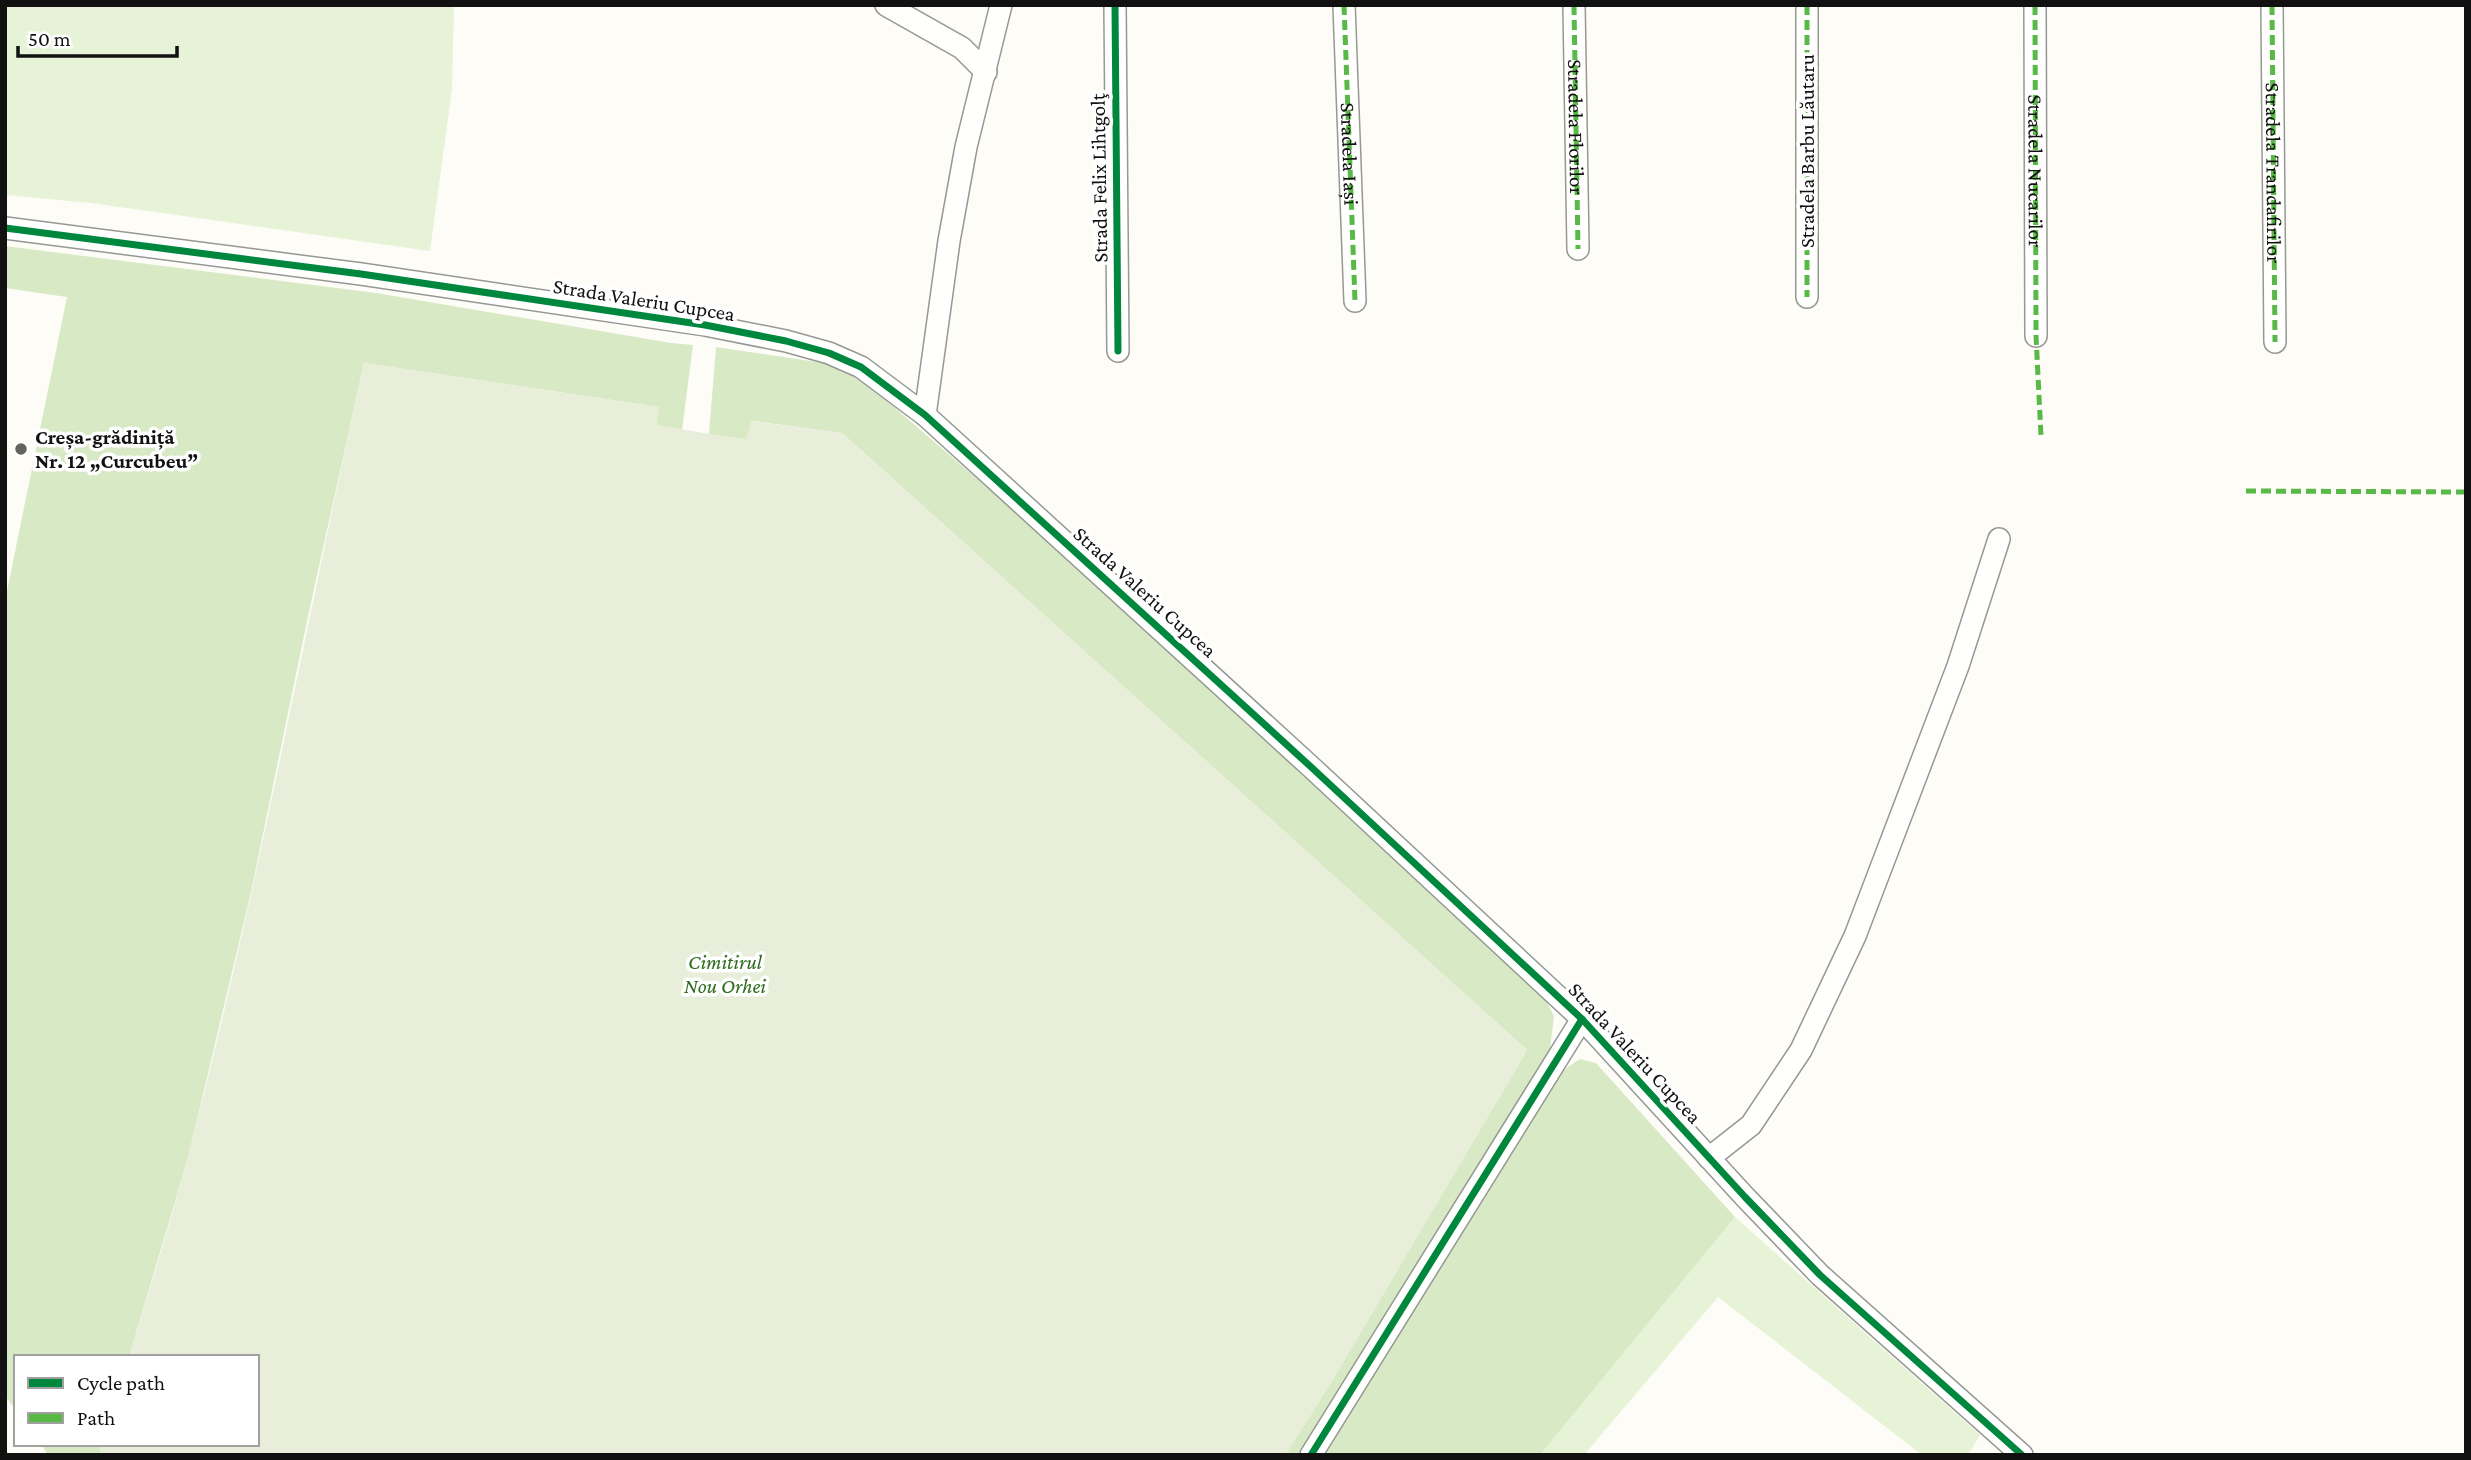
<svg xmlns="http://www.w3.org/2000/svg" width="2471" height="1460" viewBox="0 0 2471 1460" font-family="'Crimson Pro',serif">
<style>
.green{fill:#e7f3d7}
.forest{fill:#d8eac5}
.cemetery{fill:#e9eedb}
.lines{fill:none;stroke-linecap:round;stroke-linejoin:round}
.minor-casing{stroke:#979795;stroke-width:24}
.minor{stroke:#fffffe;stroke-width:21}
.quiet{stroke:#58b947;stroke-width:5;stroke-dasharray:10 5;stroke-linecap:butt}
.cycleway-casing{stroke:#fff;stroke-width:11}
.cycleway{stroke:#00873e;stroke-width:7}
.poi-dot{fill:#646362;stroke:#fff;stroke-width:2.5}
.labels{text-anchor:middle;stroke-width:7;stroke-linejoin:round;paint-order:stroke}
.street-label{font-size:21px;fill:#111;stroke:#fff}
.poi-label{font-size:21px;font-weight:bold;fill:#111;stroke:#fff;text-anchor:start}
.park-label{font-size:21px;font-style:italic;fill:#2f6b1f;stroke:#fff}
</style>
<rect width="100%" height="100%" fill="#fdfcf7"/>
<g class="green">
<path d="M5 5H454L452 89 430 251 91 203 5 195Z"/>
<path d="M1735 1217 1980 1435 1968 1455H1922L1718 1297 1584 1455H1540Z"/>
</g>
<g class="forest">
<path d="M5 246 376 293 671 343 693 345 682 430 656 425 659 407 364 363 310 607 251 892 188 1158 129 1357H16V1410L5 1396V601L67 297 5 288Z"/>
<path d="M716 347 837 365 872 388 1034 528 1543 995 1554 1016 1550 1050 1541 1068 1300 1455H1285L1332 1381 1527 1050 842 433 752 421 747 440 709 434Z"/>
<path d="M1580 1059 1596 1063 1735 1217 1540 1455H1325L1559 1073Z"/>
<path d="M41 1444H102L99 1455H48Z"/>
</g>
<path class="cemetery" d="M364 363 659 407 656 425 746 440 751 421 842 433 1527 1050 1332 1381 1285 1455H99L102 1444H257V1357H129C149 1291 170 1225 187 1159 257 896 305 628 364 363Z"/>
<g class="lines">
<defs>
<g id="minor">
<path d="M886 5 962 48 986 72"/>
<path d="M1115 5 1118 351"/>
<path id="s1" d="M1344 5 1355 301"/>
<path d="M1574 5 1578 249"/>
<path d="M1807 5V297"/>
<path id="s2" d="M2035 5 2036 336"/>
<path id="s3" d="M2272 5 2275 342"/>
<path d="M5 228 361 274 705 325 786 341 829 353 861 367 925 415 1310 766 1582 1019 1745 1197 1820 1275 2022 1455"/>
<path d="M925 415 949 241 966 147 1001 5"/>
<path d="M1709 1158 1751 1125 1801 1050 1855 936 1958 666 1999 539"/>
<path d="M1311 1455 1582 1019"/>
</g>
</defs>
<use href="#minor" class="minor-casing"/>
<use href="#minor" class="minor"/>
<g class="quiet">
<path d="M1344 5 1355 301"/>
<path id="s4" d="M1574 5 1578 249"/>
<path d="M1807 5V297"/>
<path d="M2035 5 2036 336 2041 436"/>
<path d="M2272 5 2275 342"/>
<path d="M2246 491 2466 492"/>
</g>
<defs>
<g id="cycleway">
<path d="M1115 5 1118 351"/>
<path d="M5 228 361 274 705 325 786 341 829 353 861 367 925 415 1310 766 1582 1019 1745 1197 1820 1275 2022 1455"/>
<path d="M1311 1455 1582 1019"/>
</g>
</defs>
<use href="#cycleway" class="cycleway-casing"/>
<use href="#cycleway" class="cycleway"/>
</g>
<circle class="poi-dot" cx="21" cy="449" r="7"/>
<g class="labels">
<g class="street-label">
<text dy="7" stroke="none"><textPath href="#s4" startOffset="122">Stradela Florilor</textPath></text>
<text transform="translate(1807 151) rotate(-90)" y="7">Stradela Barbu Lăutaru</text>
<text dy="7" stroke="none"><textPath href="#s1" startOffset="149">Stradela Iași</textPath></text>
<text dy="7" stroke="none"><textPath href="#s2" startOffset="166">Stradela Nucarilor</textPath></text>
<text dy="7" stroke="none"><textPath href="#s3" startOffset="168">Stradela Trandafirilor</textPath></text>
<text transform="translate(1099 178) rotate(-91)" y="7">Strada Felix Lihtgolţ</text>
<text transform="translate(644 300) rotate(9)" y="7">Strada Valeriu Cupcea</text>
<text transform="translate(1145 592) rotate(42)" y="7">Strada Valeriu Cupcea</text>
<text transform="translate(1635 1053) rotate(47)" y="7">Strada Valeriu Cupcea</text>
</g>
<g class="poi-label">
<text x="35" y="444">Creșa-grădiniță<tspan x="35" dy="24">Nr. 12 „Curcubeu”</tspan></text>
</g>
<g class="park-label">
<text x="725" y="969">Cimitirul<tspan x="725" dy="24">Nou Orhei</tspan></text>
</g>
</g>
<rect width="2471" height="1460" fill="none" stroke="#111111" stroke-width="14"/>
<rect x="14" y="1355" width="245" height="91" fill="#ffffff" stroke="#a0a0a0" stroke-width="2"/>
<rect x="28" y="1378" width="35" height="10" fill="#00873e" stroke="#a0a0a0" stroke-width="2"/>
<text x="77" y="1390" font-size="21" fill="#111111">Cycle path</text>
<rect x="28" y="1413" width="35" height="10" fill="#58b947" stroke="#a0a0a0" stroke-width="2"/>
<text x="77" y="1425" font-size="21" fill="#111111">Path</text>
<path d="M18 46v10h159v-10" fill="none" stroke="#111111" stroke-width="3.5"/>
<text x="28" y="46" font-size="21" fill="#111111" stroke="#ffffff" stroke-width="5" paint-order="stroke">50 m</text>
</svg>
